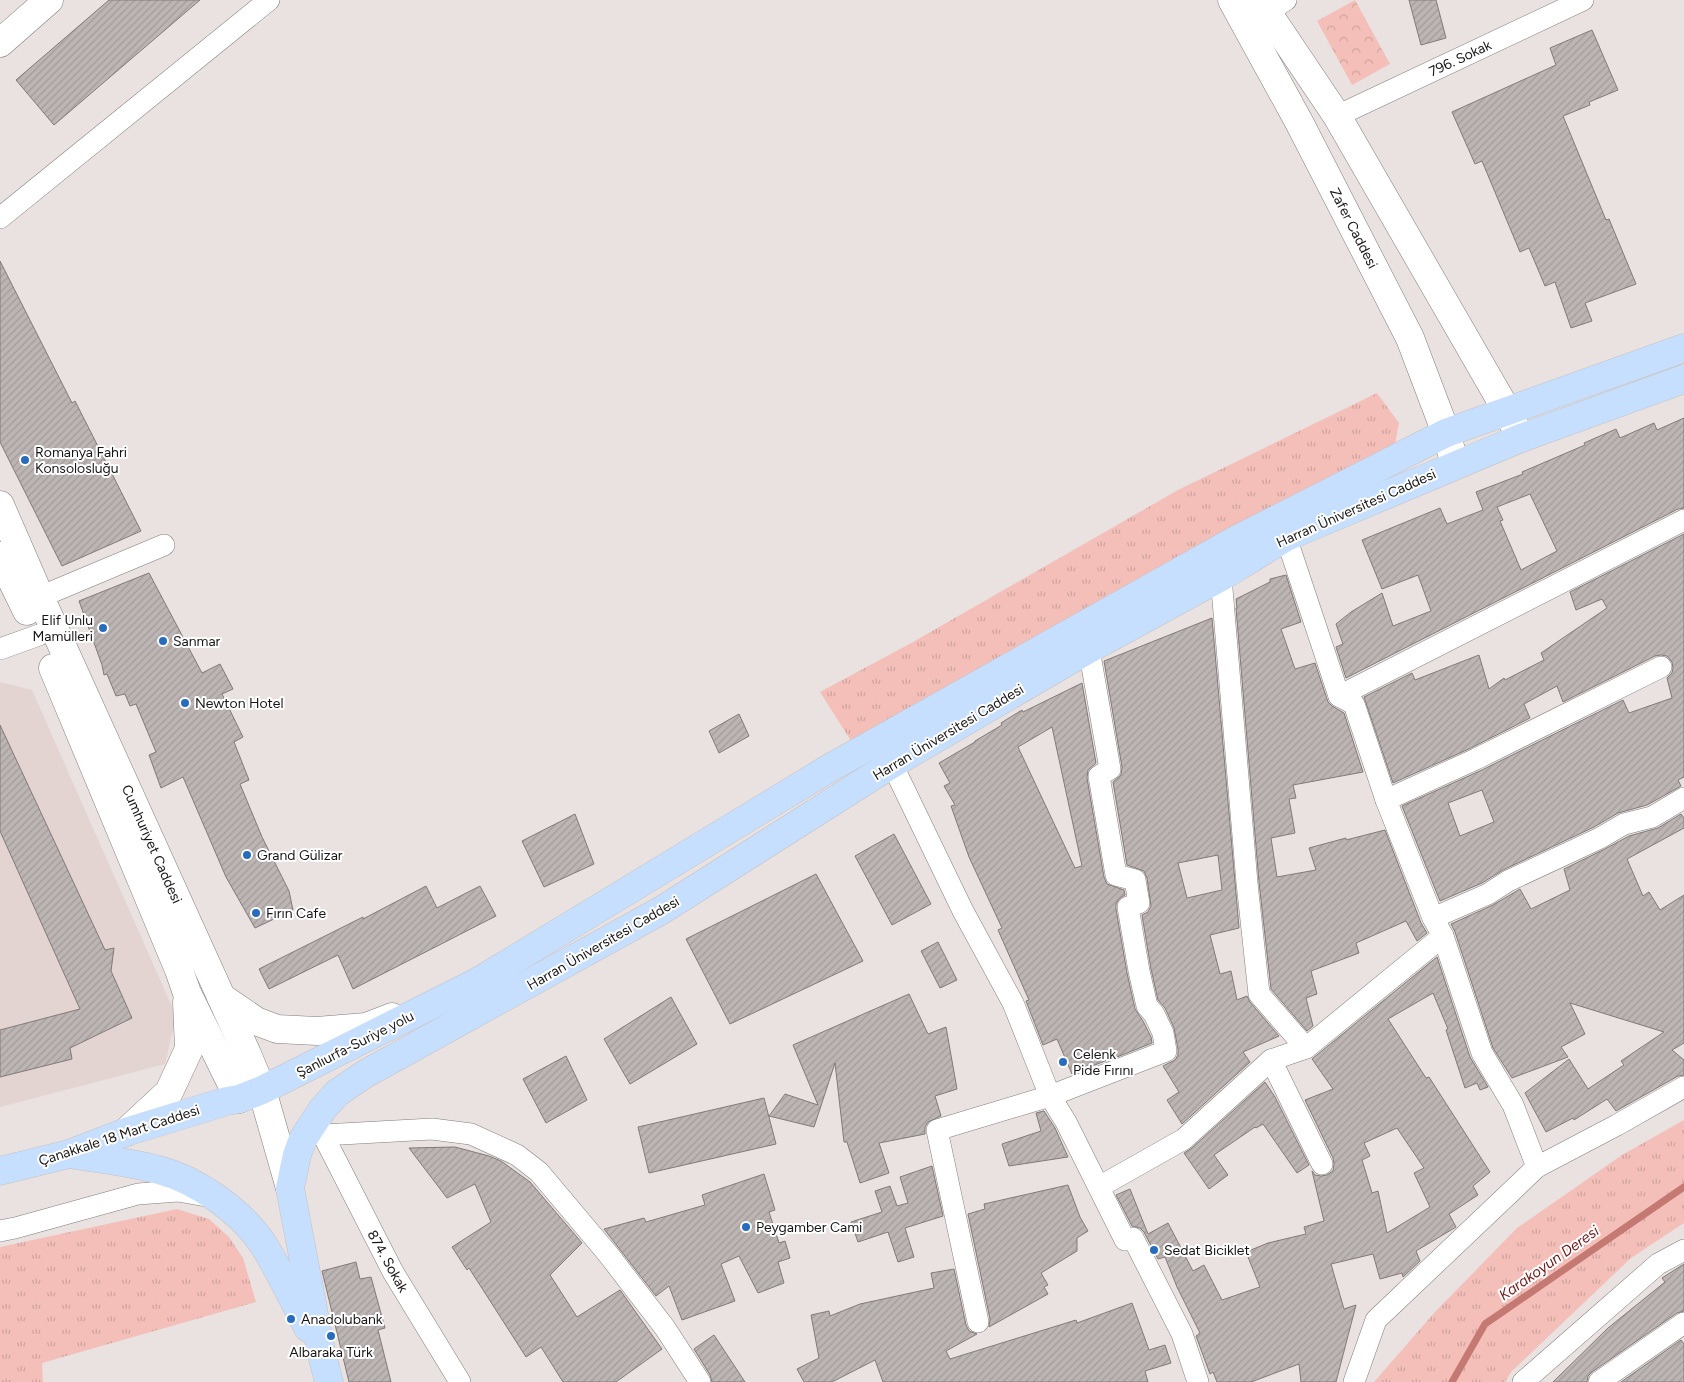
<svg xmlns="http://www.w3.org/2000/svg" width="1684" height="1382" viewBox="0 0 1684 1382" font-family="Figtree,sans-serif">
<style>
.built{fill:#e3d3d1}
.grass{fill:url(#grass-tufts)}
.forest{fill:url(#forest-crowns)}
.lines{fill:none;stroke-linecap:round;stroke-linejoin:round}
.stream{stroke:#c47a73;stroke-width:7}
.building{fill:url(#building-hatch);stroke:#817a79;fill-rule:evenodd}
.street-casing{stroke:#837d7c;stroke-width:22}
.secondary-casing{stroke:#837d7c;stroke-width:29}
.primary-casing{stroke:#c3c2c2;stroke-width:29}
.street{stroke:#fff;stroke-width:21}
.secondary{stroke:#fff;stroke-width:28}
.primary{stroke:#c7dffe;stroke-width:28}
.poi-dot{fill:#276cbd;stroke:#fff;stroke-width:2}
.labels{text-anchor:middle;stroke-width:4;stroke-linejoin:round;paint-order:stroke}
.street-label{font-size:14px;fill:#181515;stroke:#fff}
.poi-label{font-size:14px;fill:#181515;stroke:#fff;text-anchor:start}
.water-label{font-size:15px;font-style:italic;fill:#721819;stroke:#fff}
</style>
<defs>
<pattern id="grass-tufts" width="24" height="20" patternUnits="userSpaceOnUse" patternTransform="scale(1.25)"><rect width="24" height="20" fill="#f4bfb9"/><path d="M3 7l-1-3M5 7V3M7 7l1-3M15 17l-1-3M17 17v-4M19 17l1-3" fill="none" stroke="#d0a39e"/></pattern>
<pattern id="forest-crowns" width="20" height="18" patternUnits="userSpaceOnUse" patternTransform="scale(1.25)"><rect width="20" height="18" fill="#f4bfb9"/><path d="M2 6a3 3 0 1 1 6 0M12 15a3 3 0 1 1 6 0" fill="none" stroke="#d0a39e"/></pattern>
<pattern id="building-hatch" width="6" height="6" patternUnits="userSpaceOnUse" patternTransform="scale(1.25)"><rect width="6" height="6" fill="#bcb5b4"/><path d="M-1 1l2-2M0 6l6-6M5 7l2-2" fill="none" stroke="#a19b9a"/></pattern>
</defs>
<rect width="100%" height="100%" fill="#e9e2e1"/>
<path class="built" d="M0 682 32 690 176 1016 165 1064 0 1107Z"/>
<g class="grass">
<path d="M1377 393 1399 423 1394 449 1241 522 853 744 820 692 913 642 1178 490Z"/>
<path d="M1684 1120V1223L1631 1258 1511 1372 1505 1382H1374L1435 1312 1517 1228 1622 1155Z"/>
<path d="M177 1209 209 1219 229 1237 243 1258 256 1302 42 1363 43 1382H0V1247Z"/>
</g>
<path class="forest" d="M1355 0 1390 64 1352 85 1317 21Z"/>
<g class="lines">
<path class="stream" d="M1452 1382 1485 1324 1684 1187"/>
</g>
<g class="building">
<path d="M109 0H200L54 125 16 80Z"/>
<path d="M1409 0H1436L1446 38 1421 45Z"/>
<path d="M1592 30 1618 90 1589 102 1590 105 1563 116 1606 220 1609 219 1636 284 1585 303 1592 321 1571 328 1555 282 1545 286 1529 248 1520 252 1482 161 1475 164 1452 112 1556 65 1550 48Z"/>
<path d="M0 261 72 403 75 401 141 531 62 566 0 442Z"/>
<path d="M1684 418V508L1678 509 1346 678 1336 647 1343 644 1336 624 1351 612 1382 593 1393 626 1431 611 1418 575 1382 589 1362 540 1440 508 1447 524 1483 510 1476 492 1523 474 1522 472 1585 445 1584 443 1616 429 1620 438 1654 423 1657 430ZM1530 494 1557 551 1521 570 1500 521 1503 520 1497 507Z"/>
<path d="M1684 534V777L1678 780 1681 786 1647 805 1618 813 1594 827 1503 870 1482 883 1440 901 1402 806 1482 770 1623 700 1629 713 1672 698 1667 678 1672 673 1673 668 1672 662 1667 656 1661 655 1655 656 1563 702 1557 686 1524 704 1530 718 1471 748 1393 783 1364 697 1412 673 1415 680 1479 655 1489 689 1504 678 1505 680 1544 660 1541 653 1607 608 1602 599 1576 610 1570 592ZM1482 790 1494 822 1460 836 1448 803Z"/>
<path d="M149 573 202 673 220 664 233 689 222 694 243 737 234 742 249 780 240 784 262 837 289 891 293 910 255 928 226 877 183 777 161 788 149 755 156 752 136 704 130 706 125 694 116 696 107 674 104 675 102 665 79 601Z"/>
<path d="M1286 575 1301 622 1281 629 1295 669 1315 663 1328 702 1332 706 1344 713 1363 772 1293 785 1296 798 1289 799 1295 833 1271 838 1277 877 1316 870 1309 848 1346 838V840L1385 830 1421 923 1427 933 1417 941 1406 921 1356 943 1359 953 1311 971 1317 994 1306 998 1313 1026 1307 1031 1271 989 1259 882 1236 608H1237L1236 599 1270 582V579Z"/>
<path d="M1212 618 1239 928 1210 935 1220 974 1231 971 1237 1000 1247 996 1250 1002 1279 1036 1243 1052 1250 1062 1182 1124 1167 1100 1179 1092 1163 1066 1175 1060 1178 1055V1049L1174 1028 1165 1008 1158 1000 1151 969 1142 915 1148 912 1151 906 1147 878 1144 871 1127 865 1113 782 1121 775 1122 767 1104 661ZM1218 855 1222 890 1187 898 1178 863Z"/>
<path d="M1082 683 1096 763 1088 770 1087 778 1104 877 1107 884 1124 890 1125 895 1119 899 1116 904V909L1127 973 1135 1009 1143 1021 1151 1037 1152 1043 1117 1057 1112 1051 1108 1053 1110 1059 1072 1074 1057 1039 1043 1045 1026 1001 1029 1000 998 930 1002 928 969 857 951 806 955 805 944 786 950 783 939 763 975 742V741L1002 725 1001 723 1022 710 1023 712ZM1052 727 1082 866 1075 868 1018 747Z"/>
<path d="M739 714 749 736 719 753 709 731Z"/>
<path d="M0 725 105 950 114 948 111 971 132 1018 70 1048 72 1059 0 1077V1030L80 1009 0 831Z"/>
<path d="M575 814 594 864 544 887 522 841Z"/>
<path d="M1681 814 1684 818V828L1627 859 1643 896 1649 892 1660 910 1684 895V1043L1672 1050 1684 1060V1075L1678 1076 1616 1111 1607 1099 1574 1120 1573 1118 1546 1132 1525 1093 1569 1059 1588 1089 1624 1065 1621 1061 1664 1032 1570 1003 1585 1034 1561 1047 1568 1057 1512 1078 1493 1048 1455 932 1451 924 1493 905 1520 889 1531 909 1570 890 1564 869 1605 849 1629 836 1658 828Z"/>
<path d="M894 834 931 904 892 925 855 856Z"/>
<path d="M816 874 863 961 730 1024 686 939Z"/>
<path d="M426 886 437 908 480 886 496 916 353 989 338 955 269 989 259 969 363 917V919Z"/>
<path d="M938 942 957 980 940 988 921 951Z"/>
<path d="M1437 957 1470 1057 1488 1087 1480 1090 1477 1083 1465 1088 1446 1030 1448 1029 1433 993 1388 1019 1426 1078 1429 1077 1490 1172 1473 1186 1478 1195 1449 1214 1456 1227 1416 1251 1420 1261 1403 1277 1402 1273 1380 1279 1373 1254 1331 1264 1344 1309 1356 1305 1336 1382H1301L1299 1364 1251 1382H1217L1213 1372 1210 1374 1196 1336 1200 1333 1177 1287 1165 1257 1158 1259 1144 1232 1140 1228 1132 1226 1116 1195 1130 1189 1148 1234 1168 1223 1193 1271 1204 1265 1222 1300 1260 1287 1246 1252 1268 1243 1306 1234 1304 1227 1324 1221 1312 1171 1315 1175 1321 1176 1327 1175 1333 1171 1334 1164 1333 1158 1305 1100 1333 1089 1312 1059ZM1397 1128 1424 1168 1414 1173 1430 1207 1387 1233 1378 1191 1372 1193 1362 1160 1370 1156 1364 1143Z"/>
<path d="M909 994 928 1034 946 1027 957 1089 935 1096 941 1116 928 1122 925 1127V1134L879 1143 889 1173 860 1183 847 1142H844L835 1063 814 1127 769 1116 785 1094 818 1105 793 1045Z"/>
<path d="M671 997 697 1044 630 1084 604 1039Z"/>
<path d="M566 1056 587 1100 546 1123 523 1079Z"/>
<path d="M1265 1082 1275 1097 1309 1165 1297 1173 1263 1124 1256 1128 1255 1127 1214 1155 1228 1175 1209 1189 1184 1153 1192 1148Z"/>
<path d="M764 1098 776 1144 649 1173 638 1127Z"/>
<path d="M1044 1111 1055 1128 1068 1157 1009 1166 1002 1144 1041 1131 1036 1113Z"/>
<path d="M455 1147 489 1156 501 1161 530 1182 582 1243 550 1275 577 1317 620 1290 662 1349 616 1382H563L541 1347 526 1357 469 1268 467 1270 452 1247 491 1222 475 1184 447 1198 409 1148Z"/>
<path d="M932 1166 943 1216 905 1228 914 1257 898 1262 888 1232 858 1242 851 1222 882 1212 875 1191 890 1186 897 1206 908 1203 900 1177Z"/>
<path d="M764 1174 775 1210 769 1212 779 1243 785 1241 790 1258 778 1262 784 1283 758 1293 739 1256 721 1264 735 1301 682 1320 669 1286 656 1296 604 1229 644 1218 646 1222 705 1205 702 1195Z"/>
<path d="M1068 1185 1080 1217 1088 1231 1077 1238V1251L1041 1273 1048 1285 1044 1287 1048 1294 989 1327 990 1319 968 1214 985 1209 984 1204Z"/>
<path d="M356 1262 360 1279 371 1277 385 1328 378 1330 391 1382H349L322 1271Z"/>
<path d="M1684 1264V1311L1677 1313 1592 1372 1588 1376 1587 1382H1553L1608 1328 1665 1282 1662 1278Z"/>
<path d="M954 1269 966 1325 969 1331 977 1334 946 1351 950 1359 1076 1320 1077 1323 1132 1303 1149 1350 1165 1345 1171 1363 1145 1371 1148 1382H883L875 1360 832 1382H804L797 1369 819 1358 811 1315 829 1311 830 1316 860 1304 934 1288 931 1273Z"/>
<path d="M714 1335 745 1382H712L710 1375 694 1349Z"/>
<path d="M1681 1340 1684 1344V1382H1621Z"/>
</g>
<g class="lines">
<defs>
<g id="street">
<path d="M1267 12 1286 0"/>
<path d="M1337 116 1583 0"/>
<path d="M0 218 269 0"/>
<path d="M1286 537 1339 696 1354 704 1386 800 1433 918 1443 936 1482 1053 1513 1105 1537 1167"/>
<path d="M40 597 164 545"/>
<path d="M0 649 39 635"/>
<path d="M1339 696 1684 520"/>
<path d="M892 764 963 911 1013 1003 1050 1096 1066 1122 1125 1240 1133 1238 1182 1334 1198 1382"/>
<path d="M1386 800 1476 759 1661 667"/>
<path d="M1433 918 1488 894 1508 881 1600 838 1624 824 1652 817 1684 798"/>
<path d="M1306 1048 1443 936"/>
<path d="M1271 1060 1322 1164"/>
<path d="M1099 1187 1184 1139 1271 1060 1306 1048 1259 994 1247 883 1221 577"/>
<path d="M0 1231 15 1228 138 1194 178 1191 206 1196"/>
<path d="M978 1322 937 1130 1050 1096 1166 1051 1163 1033 1154 1014 1147 1006 1139 971 1128 907 1139 903 1135 880 1116 875 1099 776 1110 769 1089 649"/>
<path d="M460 1382 393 1272 323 1135 432 1129 471 1134 517 1155 539 1172 608 1254 665 1328 700 1382"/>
<path d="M1354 1382 1376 1320 1537 1167 1617 1125 1684 1087"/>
<path d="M1523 1382 1658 1264 1684 1250"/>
<path d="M1599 1382 1684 1323"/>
</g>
<g id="secondary">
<path d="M1232 0 1299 122 1410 338 1446 433 1455 464"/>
<path d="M1261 0 1267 12 1337 116 1507 411 1521 438"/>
<path d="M0 43 49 0"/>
<path d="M0 505 40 597 247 1054 262 1090 290 1188"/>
<path d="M0 556 27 611"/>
<path d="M53 668 179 970 187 993 239 1099"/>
<path d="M221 997 256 1021 277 1029 317 1031 366 1027 392 1017"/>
<path d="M126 1132 169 1092 189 1049 187 1002"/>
</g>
<g id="primary">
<path d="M69 1154C99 1159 130 1162 159 1170 197 1180 241 1211 263 1244 280 1271 293 1300 308 1328"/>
<path d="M0 1171 69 1154 126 1132 227 1101 239 1099 262 1090 479 981 828 769 1234 541 1446 433 1684 348"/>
<path d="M329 1382 321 1351 290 1188 297 1155 303 1139 322 1110 337 1093 365 1074 662 910 892 764 1089 649 1221 577 1286 537 1521 438 1684 379"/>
</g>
</defs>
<use href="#street" class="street-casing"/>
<use href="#secondary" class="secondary-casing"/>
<use href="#primary" class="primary-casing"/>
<use href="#street" class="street"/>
<use href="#secondary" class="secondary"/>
<use href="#primary" class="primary"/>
</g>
<g class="poi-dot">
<circle cx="25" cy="460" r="5"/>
<circle cx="103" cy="628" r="5"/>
<circle cx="163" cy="641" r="5"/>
<circle cx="185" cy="703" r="5"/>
<circle cx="247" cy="855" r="5"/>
<circle cx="256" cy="913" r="5"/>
<circle cx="1063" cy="1062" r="5"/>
<circle cx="746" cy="1227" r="5"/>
<circle cx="1154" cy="1250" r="5"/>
<circle cx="291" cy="1319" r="5"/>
<circle cx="331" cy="1336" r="5"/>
</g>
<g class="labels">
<g class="street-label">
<text transform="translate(1460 58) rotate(-25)" y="5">796. Sokak</text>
<text transform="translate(1354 228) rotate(63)" y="5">Zafer Caddesi</text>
<text transform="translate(1356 508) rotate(-24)" y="5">Harran Üniversitesi Caddesi</text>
<text transform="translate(948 732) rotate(-31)" y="5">Harran Üniversitesi Caddesi</text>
<text transform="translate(152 844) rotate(66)" y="5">Cumhuriyet Caddesi</text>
<text transform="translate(603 943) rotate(-30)" y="5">Harran Üniversitesi Caddesi</text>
<text transform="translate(355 1044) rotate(-27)" y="5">Şanlıurfa-Suriye yolu</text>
<text transform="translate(119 1135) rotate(-18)" y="5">Çanakkale 18 Mart Caddesi</text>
<text transform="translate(388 1261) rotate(61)" y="5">874. Sokak</text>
</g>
<g class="poi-label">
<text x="35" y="457">Romanya Fahri<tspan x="35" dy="16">Konsolosluğu</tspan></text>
<text x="93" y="625" text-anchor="end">Elif Unlu<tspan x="93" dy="16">Mamülleri</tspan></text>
<text x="173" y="646">Sanmar</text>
<text x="195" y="708">Newton Hotel</text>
<text x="257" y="860">Grand Gülizar</text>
<text x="266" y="918">Fırın Cafe</text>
<text x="1073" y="1059">Celenk<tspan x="1073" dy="16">Pide Fırını</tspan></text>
<text x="756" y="1232">Peygamber Cami</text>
<text x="1164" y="1255">Sedat Biciklet</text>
<text x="301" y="1324">Anadolubank</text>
<text x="331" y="1357" text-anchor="middle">Albaraka Türk</text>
</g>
<g class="water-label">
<text transform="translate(1549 1263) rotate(-35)" y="5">Karakoyun Deresi</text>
</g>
</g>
</svg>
